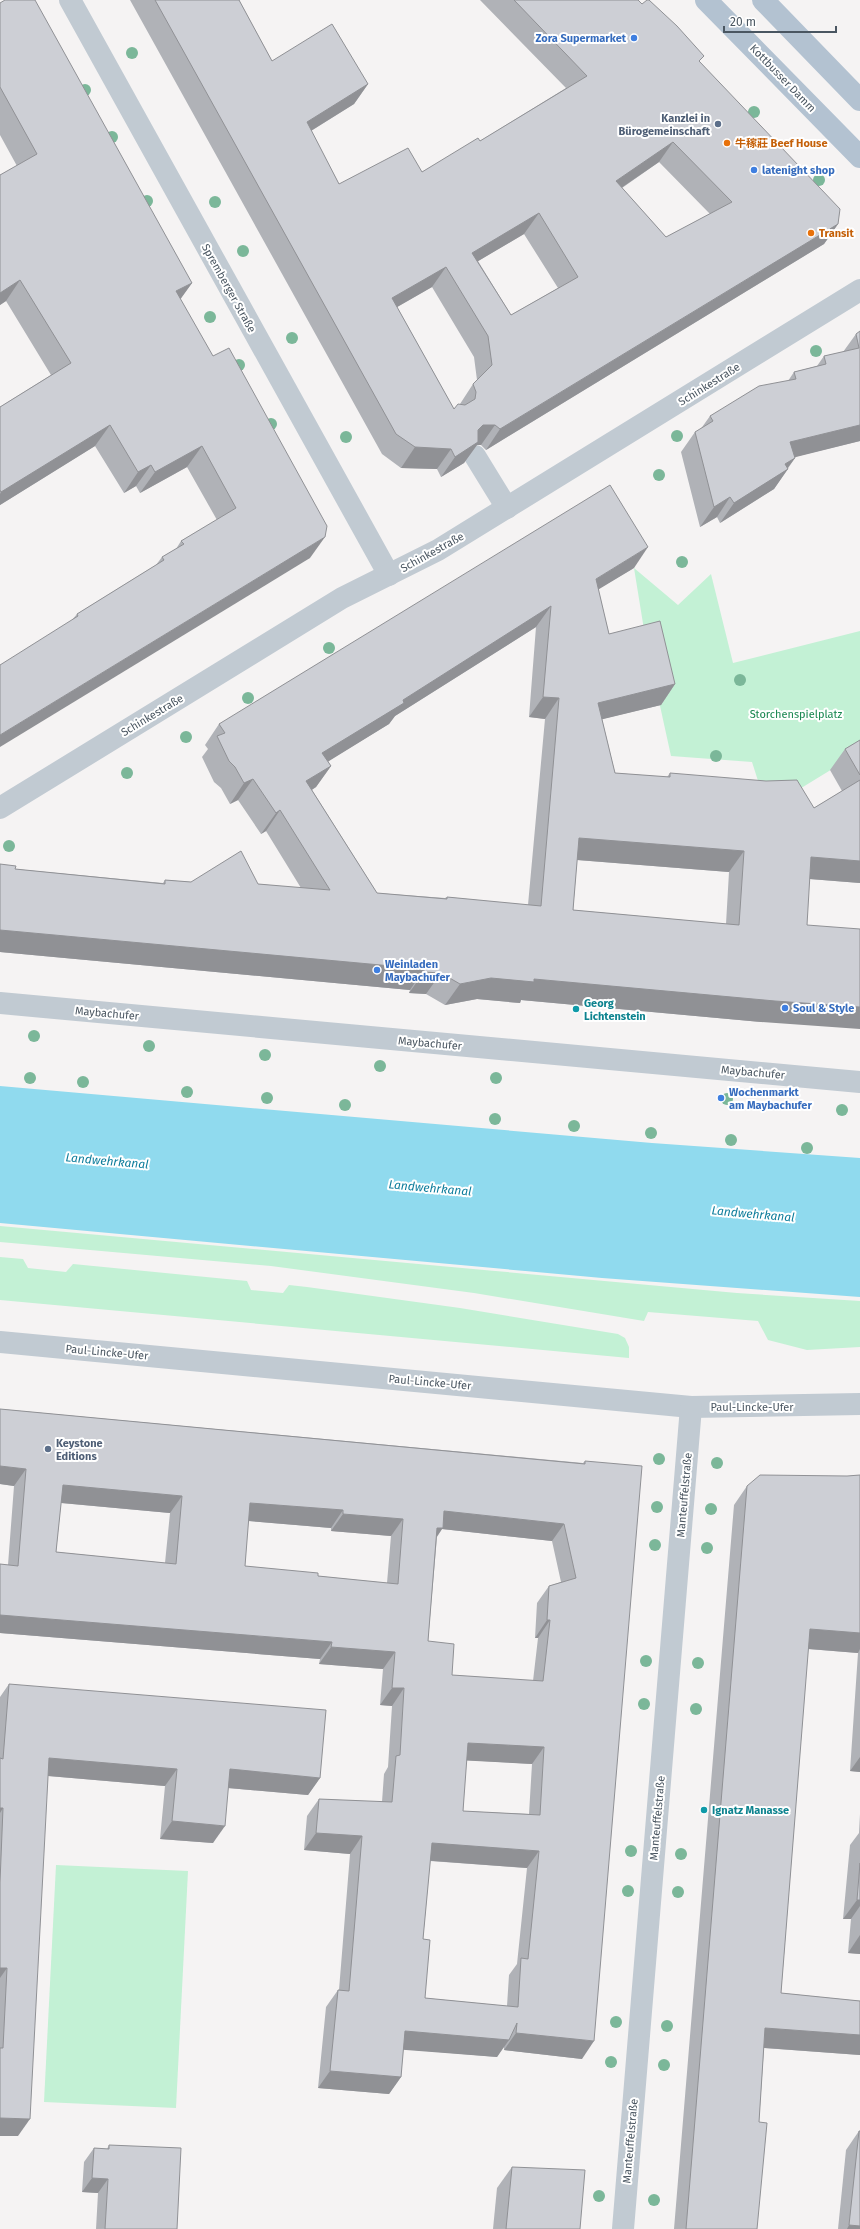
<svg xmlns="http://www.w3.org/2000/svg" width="860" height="2229" viewBox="0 0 860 2229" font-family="'Fira Sans','Noto Sans SC',sans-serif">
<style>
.green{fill:#c3f1d5}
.water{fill:#90daee}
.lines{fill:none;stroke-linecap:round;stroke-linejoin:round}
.minor{stroke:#c1cad2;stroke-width:22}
.major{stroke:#b3c2d1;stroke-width:22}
.tree{fill:#7bb799}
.wall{fill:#b0b2b7;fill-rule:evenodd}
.shaded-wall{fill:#909195}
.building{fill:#cdcfd5;stroke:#909195;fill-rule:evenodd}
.shop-dot{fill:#3f7fe0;stroke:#fff;stroke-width:1.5}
.service-dot{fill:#5c6f8a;stroke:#fff;stroke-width:1.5}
.food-dot{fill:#e8710a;stroke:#fff;stroke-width:1.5}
.culture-dot{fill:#0f9aa8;stroke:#fff;stroke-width:1.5}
.labels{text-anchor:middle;stroke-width:4;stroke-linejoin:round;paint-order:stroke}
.shop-label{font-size:11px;font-weight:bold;fill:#366cbe;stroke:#fff;text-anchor:start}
.street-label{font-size:11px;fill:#4a5661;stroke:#fff}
.service-label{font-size:11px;font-weight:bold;fill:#4e5e75;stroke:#fff;text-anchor:end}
.food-label{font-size:11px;font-weight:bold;fill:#c56008;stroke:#fff;text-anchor:start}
.park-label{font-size:11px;fill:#17864f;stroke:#fff}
.culture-label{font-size:11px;font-weight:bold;fill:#0d838f;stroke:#fff;text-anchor:start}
.water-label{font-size:12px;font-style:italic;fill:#0c7c9b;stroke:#fff}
</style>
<rect width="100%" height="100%" fill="#f5f3f3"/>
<g class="green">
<path d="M634 568 678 605 711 574 733 663 860 631V752L767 809 752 762 671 756 646 642Z"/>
<path d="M0 1226 737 1293 860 1301V1347L807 1350 768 1340 758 1321 648 1312 644 1321 474 1293 271 1266 0 1242Z"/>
<path d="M0 1257 23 1259 28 1268 66 1272 73 1264 247 1281 251 1290 283 1293 289 1285 307 1287 460 1308 618 1334 625 1338 629 1347V1358L0 1300Z"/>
<path d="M56 1865 188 1871 176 2108 44 2102Z"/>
</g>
<path class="water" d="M0 1086 652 1143 860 1158V1297L602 1278 0 1223Z"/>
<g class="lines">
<g class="minor">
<path d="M70 0 389 575"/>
<path d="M475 456 507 508"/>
<path d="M0 808 342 598 438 550 860 290"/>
<path d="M0 1003 860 1082"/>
<path d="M0 1342 691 1407 860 1404"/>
<path d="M623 2229 691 1407"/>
</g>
<g class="major">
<path d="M706 0 860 157"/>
<path d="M763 0 860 100"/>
</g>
</g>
<g class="tree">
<circle cx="132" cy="53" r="6"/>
<circle cx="85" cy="90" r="6"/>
<circle cx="754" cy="112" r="6"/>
<circle cx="112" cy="137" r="6"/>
<circle cx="819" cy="180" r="6"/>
<circle cx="147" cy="201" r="6"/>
<circle cx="215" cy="202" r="6"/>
<circle cx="243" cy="251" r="6"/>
<circle cx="210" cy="317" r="6"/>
<circle cx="292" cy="338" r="6"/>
<circle cx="816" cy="351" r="6"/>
<circle cx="239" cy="365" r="6"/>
<circle cx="271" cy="424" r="6"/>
<circle cx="677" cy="436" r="6"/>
<circle cx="346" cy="437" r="6"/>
<circle cx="659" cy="475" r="6"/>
<circle cx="682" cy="562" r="6"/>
<circle cx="329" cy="648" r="6"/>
<circle cx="740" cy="680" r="6"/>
<circle cx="248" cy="698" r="6"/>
<circle cx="186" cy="737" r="6"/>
<circle cx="716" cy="756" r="6"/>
<circle cx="127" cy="773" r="6"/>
<circle cx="9" cy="846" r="6"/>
<circle cx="34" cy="1036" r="6"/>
<circle cx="149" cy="1046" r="6"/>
<circle cx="265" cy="1055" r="6"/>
<circle cx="380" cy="1066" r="6"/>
<circle cx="30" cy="1078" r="6"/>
<circle cx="496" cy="1078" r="6"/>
<circle cx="83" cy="1082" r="6"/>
<circle cx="187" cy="1092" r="6"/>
<circle cx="267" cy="1098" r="6"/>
<circle cx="727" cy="1099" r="6"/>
<circle cx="345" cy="1105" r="6"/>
<circle cx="842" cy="1110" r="6"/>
<circle cx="495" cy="1119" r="6"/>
<circle cx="574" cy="1126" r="6"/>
<circle cx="651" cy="1133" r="6"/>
<circle cx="731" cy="1140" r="6"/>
<circle cx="807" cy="1148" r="6"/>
<circle cx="659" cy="1459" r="6"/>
<circle cx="717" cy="1463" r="6"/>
<circle cx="657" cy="1507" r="6"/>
<circle cx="711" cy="1509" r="6"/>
<circle cx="655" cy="1545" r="6"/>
<circle cx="707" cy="1548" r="6"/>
<circle cx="646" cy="1661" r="6"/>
<circle cx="698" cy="1663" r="6"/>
<circle cx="644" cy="1704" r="6"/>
<circle cx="696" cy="1709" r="6"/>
<circle cx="631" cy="1851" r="6"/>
<circle cx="681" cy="1854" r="6"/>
<circle cx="628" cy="1891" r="6"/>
<circle cx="678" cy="1892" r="6"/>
<circle cx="616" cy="2022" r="6"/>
<circle cx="667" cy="2026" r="6"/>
<circle cx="611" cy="2062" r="6"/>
<circle cx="664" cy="2065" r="6"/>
<circle cx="599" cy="2196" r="6"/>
<circle cx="654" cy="2200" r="6"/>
</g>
<g class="wall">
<path d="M130 0H239L272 61 368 84 354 104 311 131 339 184 422 172 480 141 566 88 480 0H638L700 62 838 224 824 244 486 450 481 445H477L464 463 441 477 437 469 401 468 382 454ZM659 162 710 214 666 237 622 188ZM524 234 558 288 511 315 478 261ZM432 287 474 357 477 380 473 384 460 404 454 409 397 307Z"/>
<path d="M0 3 192 283 180 299 310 558 72 620 77 614 156 565 162 557 176 549 181 541 217 520 187 467 140 493 136 486 124 493 95 446 0 505V407L51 375 6 301 0 305V175L17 166 0 135Z"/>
<path d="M860 331V441L794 457 795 458 774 489 720 523 717 517 700 527 681 452 695 432 700 430 710 416 788 381 794 372 817 366 824 356 843 352 856 334Z"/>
<path d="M634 568 598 589 609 634 675 684 661 705 602 719 615 773 667 777 670 773 814 808 842 791 830 770 845 749 860 740V883L810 879 761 1022 521 1000 520 1003 477 999 445 1005 426 994 409 993 410 990 0 952V864L15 869 163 883 165 880 191 882 258 884 301 888 266 831 261 834 238 800 230 804 221 788 214 782 202 757 208 749 205 745 219 724ZM536 627 529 717 545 719 528 905 447 897 445 898 377 893 312 790 316 787 331 766 328 761 389 724 395 716ZM577 860 729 872 726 924 573 910Z"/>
<path d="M0 1409 583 1463 585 1461 582 2059 504 2050V2046L497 2057 403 2049 401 2077 389 2094 318 2088 326 2007 338 1990H339L350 1854 304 1850 307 1816 319 1799 382 1802 384 1774 388 1767 392 1706 380 1705 383 1669 319 1664 320 1659 0 1633V1564L8 1565 14 1486 0 1484ZM61 1503 170 1513 165 1563 56 1552ZM248 1521 331 1528V1531L391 1536 387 1583 318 1576 245 1566ZM442 1529 552 1541 561 1582 549 1586 537 1603 535 1638H538L533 1681 452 1675 428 1641 437 1537ZM466 1760 532 1764 529 1814 463 1811ZM430 1861 527 1868 517 1964 509 1975 507 2006 425 1998 423 1939Z"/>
<path d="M860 1475V1772L850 1771 858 1653 808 1649 781 1993 860 2001V2055L764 2048 759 2122 757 2229H674L734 1505 747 1486Z"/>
<path d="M9 1684 320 1778 308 1795 228 1788 213 1843 160 1839 165 1786 48 1776 18 2136H0V1697Z"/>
<path d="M860 1814V1954L848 1953 851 1919H843L850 1845 859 1833Z"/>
<path d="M859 2131 860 2229H838L846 2150Z"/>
<path d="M109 2145 177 2229H96L98 2193 82 2192 84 2162 94 2148 107 2149Z"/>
<path d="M512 2167 580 2229H493L497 2188Z"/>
</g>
<g class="shaded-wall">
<path d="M368 84 354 104 293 142 307 122Z"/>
<path d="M673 142 659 162 602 201 616 181Z"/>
<path d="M539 213 524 234 458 273 472 253Z"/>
<path d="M838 224 824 244 486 450 500 429Z"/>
<path d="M446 267 432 287 378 318 392 298Z"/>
<path d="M20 280 6 301 0 305V293Z"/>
<path d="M192 283 177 304 176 291Z"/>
<path d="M110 425 95 446 0 505V494L1 492Z"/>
<path d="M483 425H495L481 445H477L464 463 441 477 455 457Z"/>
<path d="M860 425V441L776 462 790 442Z"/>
<path d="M202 446 187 467 140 493 155 472Z"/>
<path d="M415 447 451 449 437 469 401 468Z"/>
<path d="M795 458 786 470 788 469 774 489 720 523 734 503 785 464Z"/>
<path d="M151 465 136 486 124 493 138 472Z"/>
<path d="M730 497 717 517 700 527 714 507Z"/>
<path d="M325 537 310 558 0 747V735Z"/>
<path d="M648 547 634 568 581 600 596 579Z"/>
<path d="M551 606 536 627 395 716 389 724 308 774 322 753 403 700Z"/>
<path d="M675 684 661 705 583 724 598 703Z"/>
<path d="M543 697 559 698 545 719 529 717Z"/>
<path d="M331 766 316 787 292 802 306 781Z"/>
<path d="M253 779 238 800 230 804 244 783Z"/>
<path d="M280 810 266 831 261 834 276 813Z"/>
<path d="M579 838 744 851 729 872 565 859Z"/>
<path d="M811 857 860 861V883L797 878Z"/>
<path d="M0 930 424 969 410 990 0 952Z"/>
<path d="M424 972 441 973 426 994 409 993Z"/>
<path d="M491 978 534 979 860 1007V1029L761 1022 521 1000 520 1003 477 999 445 1005 460 984Z"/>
<path d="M0 1466 26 1469 14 1486 0 1484Z"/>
<path d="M63 1485 182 1496 170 1513 51 1502Z"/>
<path d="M250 1503 343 1510 331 1528 238 1520Z"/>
<path d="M444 1511 564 1524 552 1541 442 1529 431 1545H425Z"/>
<path d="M343 1514 403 1519 391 1536 331 1531Z"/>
<path d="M0 1615 332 1642 320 1659 0 1633Z"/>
<path d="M547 1620H550L538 1638H535Z"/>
<path d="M810 1629 860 1633V1649L858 1653 797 1648Z"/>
<path d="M331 1647 395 1652 383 1669 319 1664Z"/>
<path d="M392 1688H404L392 1706 380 1705Z"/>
<path d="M468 1743 544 1747 532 1764 456 1760Z"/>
<path d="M860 1757V1772L850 1771Z"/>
<path d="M49 1758 177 1769 165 1786 37 1775Z"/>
<path d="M230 1769 320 1778 308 1795 217 1787Z"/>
<path d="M0 1808H3L0 1813Z"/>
<path d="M172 1821 225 1826 213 1843 160 1839Z"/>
<path d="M316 1833 362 1836 350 1854 304 1850Z"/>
<path d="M432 1843 539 1851 527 1868 420 1860Z"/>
<path d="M857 1900H860V1906L851 1919H843Z"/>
<path d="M860 1935V1954L848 1953Z"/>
<path d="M0 1968H7L0 1978Z"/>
<path d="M765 2028 860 2035V2055L752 2047Z"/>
<path d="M405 2031 509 2040 497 2057 393 2049Z"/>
<path d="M516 2033 594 2041 582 2059 504 2050Z"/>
<path d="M330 2071 401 2077 389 2094 318 2088Z"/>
<path d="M0 2118 30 2119 18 2136H0Z"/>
<path d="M92 2178 108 2179 98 2193 82 2192Z"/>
<path d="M849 2225 860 2226V2229H847Z"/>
</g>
<g class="building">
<path d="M5 0H35L192 283 176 291 213 356 229 348 327 526 325 537 0 735V665L78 616 77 614 164 560 162 557 184 544 181 541 236 508 202 446 155 472 151 465 138 472 110 425 1 492 0 490V407L71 363 20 280 0 293V175L37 154 0 87V3Z"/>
<path d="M155 0H239L272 61 332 24 368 84 307 122 339 184 408 148 422 172 478 138 480 141 587 76 514 0H638L642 4 647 0H649L677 26 704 56 699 61 840 209 838 224 500 429 495 425H483L478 430V442L455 457 451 449 415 447 396 434ZM673 142 732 202 666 237 616 181ZM539 213 578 277 511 315 472 253ZM446 267 488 336 492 365 473 384 476 392 475 399 465 405 458 404 454 409 392 298Z"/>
<path d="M860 331V425L790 442 795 458 785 464 788 469 734 503 730 497 714 507 695 432 713 421 710 416 759 386 796 379 794 372 826 364 824 356 859 348 856 334Z"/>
<path d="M610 485 648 547 596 579 609 634 660 621 675 684 598 703 615 773 670 777V773L766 781 797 780 814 808 860 780V861L811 857 807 925 860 929V1007L775 1001 534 979V982L491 978 460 984 441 973 424 972V969L0 930V864L16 866 15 869 165 884V880L191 882 241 851 258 884 330 890 280 810 276 813 253 779 244 783 235 767 229 761 217 736 225 733 219 724ZM551 606 543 697 559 698 541 906 447 897V899L377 893 306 781 331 766 322 753 404 703 403 700ZM579 838 744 851 739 925 573 910Z"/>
<path d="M860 740V775L845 749Z"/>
<path d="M0 1409 585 1464V1461L642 1466 594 2041 516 2033 517 2023 509 2040 405 2031 401 2077 330 2071 338 1990 349 1991 362 1836 316 1833 319 1799 392 1802 396 1756 400 1755 404 1688H392L395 1652 331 1647 332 1642 0 1615V1564L18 1566 26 1469 0 1466ZM63 1485 182 1496 176 1564 56 1552ZM250 1503 343 1510V1514L403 1519 398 1584 318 1576V1573L245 1566ZM444 1511 564 1524 576 1578 549 1586 547 1620H550L543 1681 452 1675 454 1644 428 1641 437 1528H443ZM468 1743 544 1747 540 1815 463 1811ZM432 1843 539 1851 528 1959 521 1958 518 2007 425 1998 430 1940 423 1939Z"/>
<path d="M760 1475 847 1476 860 1475V1633L810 1629 781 1993 860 2001V2035L765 2028 759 2122 767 2123 757 2229H686L747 1486Z"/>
<path d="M9 1684 326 1710 320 1778 230 1769 225 1826 172 1821 177 1769 49 1758 30 2119 0 2118V2048H3L7 1968H0V1882L3 1808H0V1758L3 1759Z"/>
<path d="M860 1863V1900H857Z"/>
<path d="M859 2131H860V2226L849 2225Z"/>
<path d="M109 2145 181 2148 177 2229H105L108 2179 92 2178 94 2148 109 2149Z"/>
<path d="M512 2167 585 2170 580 2229H506Z"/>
</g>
<g class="shop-dot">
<circle cx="634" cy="38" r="4"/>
<circle cx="754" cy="170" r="4"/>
<circle cx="377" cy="970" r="4"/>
<circle cx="785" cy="1008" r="4"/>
<circle cx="721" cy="1098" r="4"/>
</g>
<g class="service-dot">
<circle cx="718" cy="124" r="4"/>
<circle cx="48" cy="1449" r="4"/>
</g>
<g class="food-dot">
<circle cx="727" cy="143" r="4"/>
<circle cx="811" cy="233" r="4"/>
</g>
<g class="culture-dot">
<circle cx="576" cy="1009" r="4"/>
<circle cx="704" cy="1810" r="4"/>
</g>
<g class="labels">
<g class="shop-label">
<text x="626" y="42" text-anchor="end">Zora Supermarket</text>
<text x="762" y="174">latenight shop</text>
<text x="385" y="968">Weinladen<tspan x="385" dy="13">Maybachufer</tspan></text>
<text x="793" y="1012">Soul &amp; Style</text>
<text x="729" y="1096">Wochenmarkt<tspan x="729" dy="13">am Maybachufer</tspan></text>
</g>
<g class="street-label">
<text transform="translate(783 78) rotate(46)" y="4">Kottbusser Damm</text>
<text transform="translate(229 288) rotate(61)" y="4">Spremberger Straße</text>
<text transform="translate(709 384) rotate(-32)" y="4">Schinkestraße</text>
<text transform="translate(432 552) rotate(-29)" y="4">Schinkestraße</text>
<text transform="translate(152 715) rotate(-31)" y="4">Schinkestraße</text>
<text transform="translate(107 1013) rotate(5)" y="4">Maybachufer</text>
<text transform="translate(430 1043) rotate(5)" y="4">Maybachufer</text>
<text transform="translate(753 1072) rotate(5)" y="4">Maybachufer</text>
<text transform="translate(107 1352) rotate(5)" y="4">Paul-Lincke-Ufer</text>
<text transform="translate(430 1382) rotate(5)" y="4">Paul-Lincke-Ufer</text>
<text x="752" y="1411">Paul-Lincke-Ufer</text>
<text transform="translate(684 1495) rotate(-85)" y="4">Manteuffelstraße</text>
<text transform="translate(657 1818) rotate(-85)" y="4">Manteuffelstraße</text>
<text transform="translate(630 2141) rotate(-85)" y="4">Manteuffelstraße</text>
</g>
<g class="service-label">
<text x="710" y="122">Kanzlei in<tspan x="710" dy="13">Bürogemeinschaft</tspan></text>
<text x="56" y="1447" text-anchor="start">Keystone<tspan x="56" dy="13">Editions</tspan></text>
</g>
<g class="food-label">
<text x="735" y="147">牛稼莊 Beef House</text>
<text x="819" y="237">Transit</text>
</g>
<g class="park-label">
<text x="796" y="718">Storchenspielplatz</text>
</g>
<g class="culture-label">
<text x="584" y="1007">Georg<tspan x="584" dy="13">Lichtenstein</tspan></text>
<text x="712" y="1814">Ignatz Manasse</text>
</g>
<g class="water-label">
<text transform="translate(107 1161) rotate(5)" y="4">Landwehrkanal</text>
<text transform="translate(430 1188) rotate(5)" y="4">Landwehrkanal</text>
<text transform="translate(753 1214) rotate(5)" y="4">Landwehrkanal</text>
</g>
</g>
<path d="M724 26v6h112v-6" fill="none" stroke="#4a5661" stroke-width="2"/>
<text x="730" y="26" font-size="12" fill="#4a5661" stroke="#ffffff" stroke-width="3" paint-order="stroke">20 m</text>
</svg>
